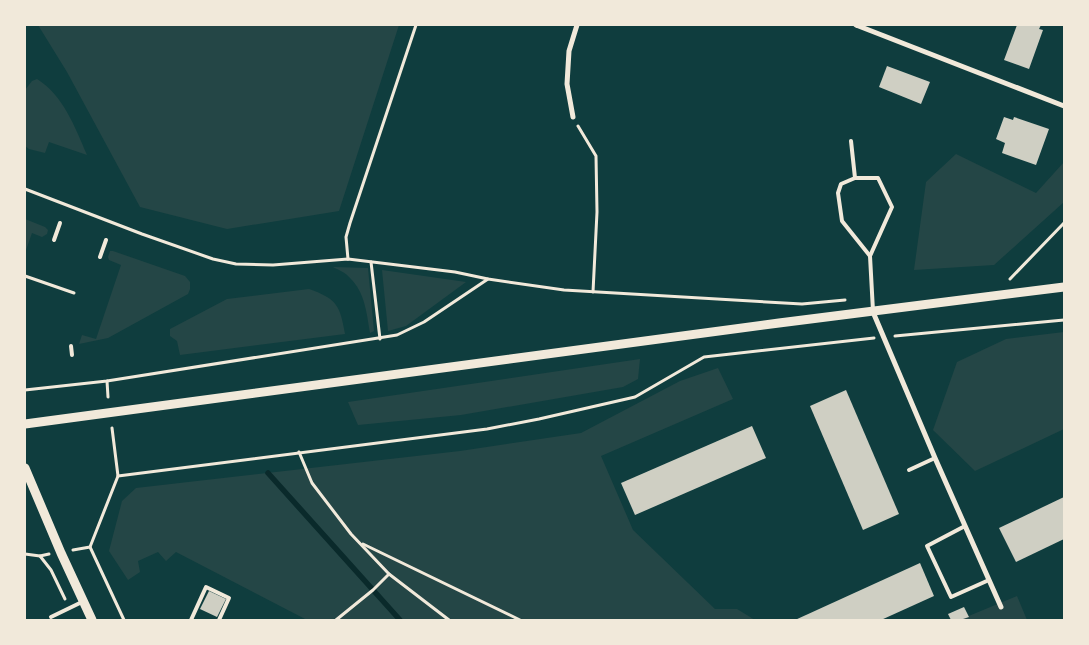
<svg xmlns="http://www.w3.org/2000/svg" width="1089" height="645" viewBox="0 0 1089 645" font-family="Literata,serif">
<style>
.green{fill:#244646}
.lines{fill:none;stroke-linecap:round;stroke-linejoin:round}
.stream{stroke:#0a2a2b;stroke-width:5.5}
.building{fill:#cfcfc3}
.path{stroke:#f1e9da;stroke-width:3}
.service{stroke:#f1e9da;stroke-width:4}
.minor{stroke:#f1e9da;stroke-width:5}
.tertiary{stroke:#f1e9da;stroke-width:9}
</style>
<rect width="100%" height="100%" fill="#0f3d3e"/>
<g class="green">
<path d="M38 25H399L339 211 227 229 140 207 67 72Z"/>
<path d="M37 79C63 95 75 127 87 155L49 142 45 153 29 149 25 146V90L32 81Z"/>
<path d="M956 154 1036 193 1064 162V202L994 265 914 270 926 182Z"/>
<path d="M25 219 45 227 48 230 47 234 42 237 32 233 25 253Z"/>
<path d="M110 251H113L185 276 190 282V289L188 294 108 338 79 344 82 335 96 339 121 265 109 260 108 257Z"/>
<path d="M333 267 368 268 374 331 370 333C367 315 365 292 350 278 346 273 339 270 333 267Z"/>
<path d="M382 270 466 282 406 326 388 331Z"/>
<path d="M309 289C337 299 340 305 345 334L180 355 177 341 170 336V329L227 299Z"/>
<path d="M1064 332V429L975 471 933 430 957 362 1006 339Z"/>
<path d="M640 359 638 379 623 387 461 415 358 425 348 402Z"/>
<path d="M718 368 733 399 601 456 633 530 715 609H737L755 620H307L176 552 166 561 158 552 138 561 140 572 128 580 109 551 122 501 136 488 460 451 581 433 680 381Z"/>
<path d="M1017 596 1027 620H959Z"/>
</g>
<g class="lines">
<path class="stream" d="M268 473 400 620"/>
</g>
<g class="building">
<path d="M1017 25H1041L1039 29 1043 30 1029 69 1004 60Z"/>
<path d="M887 66 930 82 921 104 879 87Z"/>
<path d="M1004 117 1013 120 1014 117 1049 129 1036 165 1002 153 1005 143 996 139Z"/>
<path d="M846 390 899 514 863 530 810 406Z"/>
<path d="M752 426 766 458 635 515 621 483Z"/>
<path d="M1064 497V539L1016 562 999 528Z"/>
<path d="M920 563 934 596 881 620H795Z"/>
<path d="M209 591 226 599 217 617 200 609Z"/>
<path d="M964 607 969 617 960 620H951L948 614Z"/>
</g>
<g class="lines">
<g class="path">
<path d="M578 126 596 156 597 212 593 292"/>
<path d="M25 189 142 234 213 259 236 264 273 265 348 259 455 272 488 279 564 290 802 304 845 300"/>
<path d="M348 259 346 237 350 223 416 25"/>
<path d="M371 262 380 339"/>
<path d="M25 276 74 293"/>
<path d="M1010 279 1064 223"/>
<path d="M895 336 1064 320"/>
<path d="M107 381 108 397"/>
<path d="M25 390 107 381 397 335 424 322 488 279"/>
<path d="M299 452 312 483 351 534 389 574 449 620"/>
<path d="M118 476 487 429 539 419 635 397 704 357 874 338"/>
<path d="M363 544 520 620"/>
<path d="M90 547 124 620"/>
<path d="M73 550 90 547 118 476 112 428"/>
<path d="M25 554 40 556 49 554"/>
<path d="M40 556 51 570 65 599"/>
<path d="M336 620 373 590 389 574"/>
</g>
<g class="service">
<path d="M851 141 855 178 841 184 838 193 842 221 870 256 873 311"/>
<path d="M855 178H878L892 207 870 256"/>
<path d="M54 240 60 223"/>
<path d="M100 257 106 240"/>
<path d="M71 346 72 355"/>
<path d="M909 470 935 458"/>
<path d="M965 526 927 546 951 597 989 580"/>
<path d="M51 617 84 601"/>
<path d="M191 620 206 587 229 598 219 620"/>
</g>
<g class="minor">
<path d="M856 25 1064 106"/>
<path d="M573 117 567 84 569 51 577 25"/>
<path d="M873 312 935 458 1001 607"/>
</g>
<g class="tertiary">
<path d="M25 424 779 323 1064 287"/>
<path d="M25 468 61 553 92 620"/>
</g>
</g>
<rect width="1089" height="645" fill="none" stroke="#f1e9da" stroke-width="52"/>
</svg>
